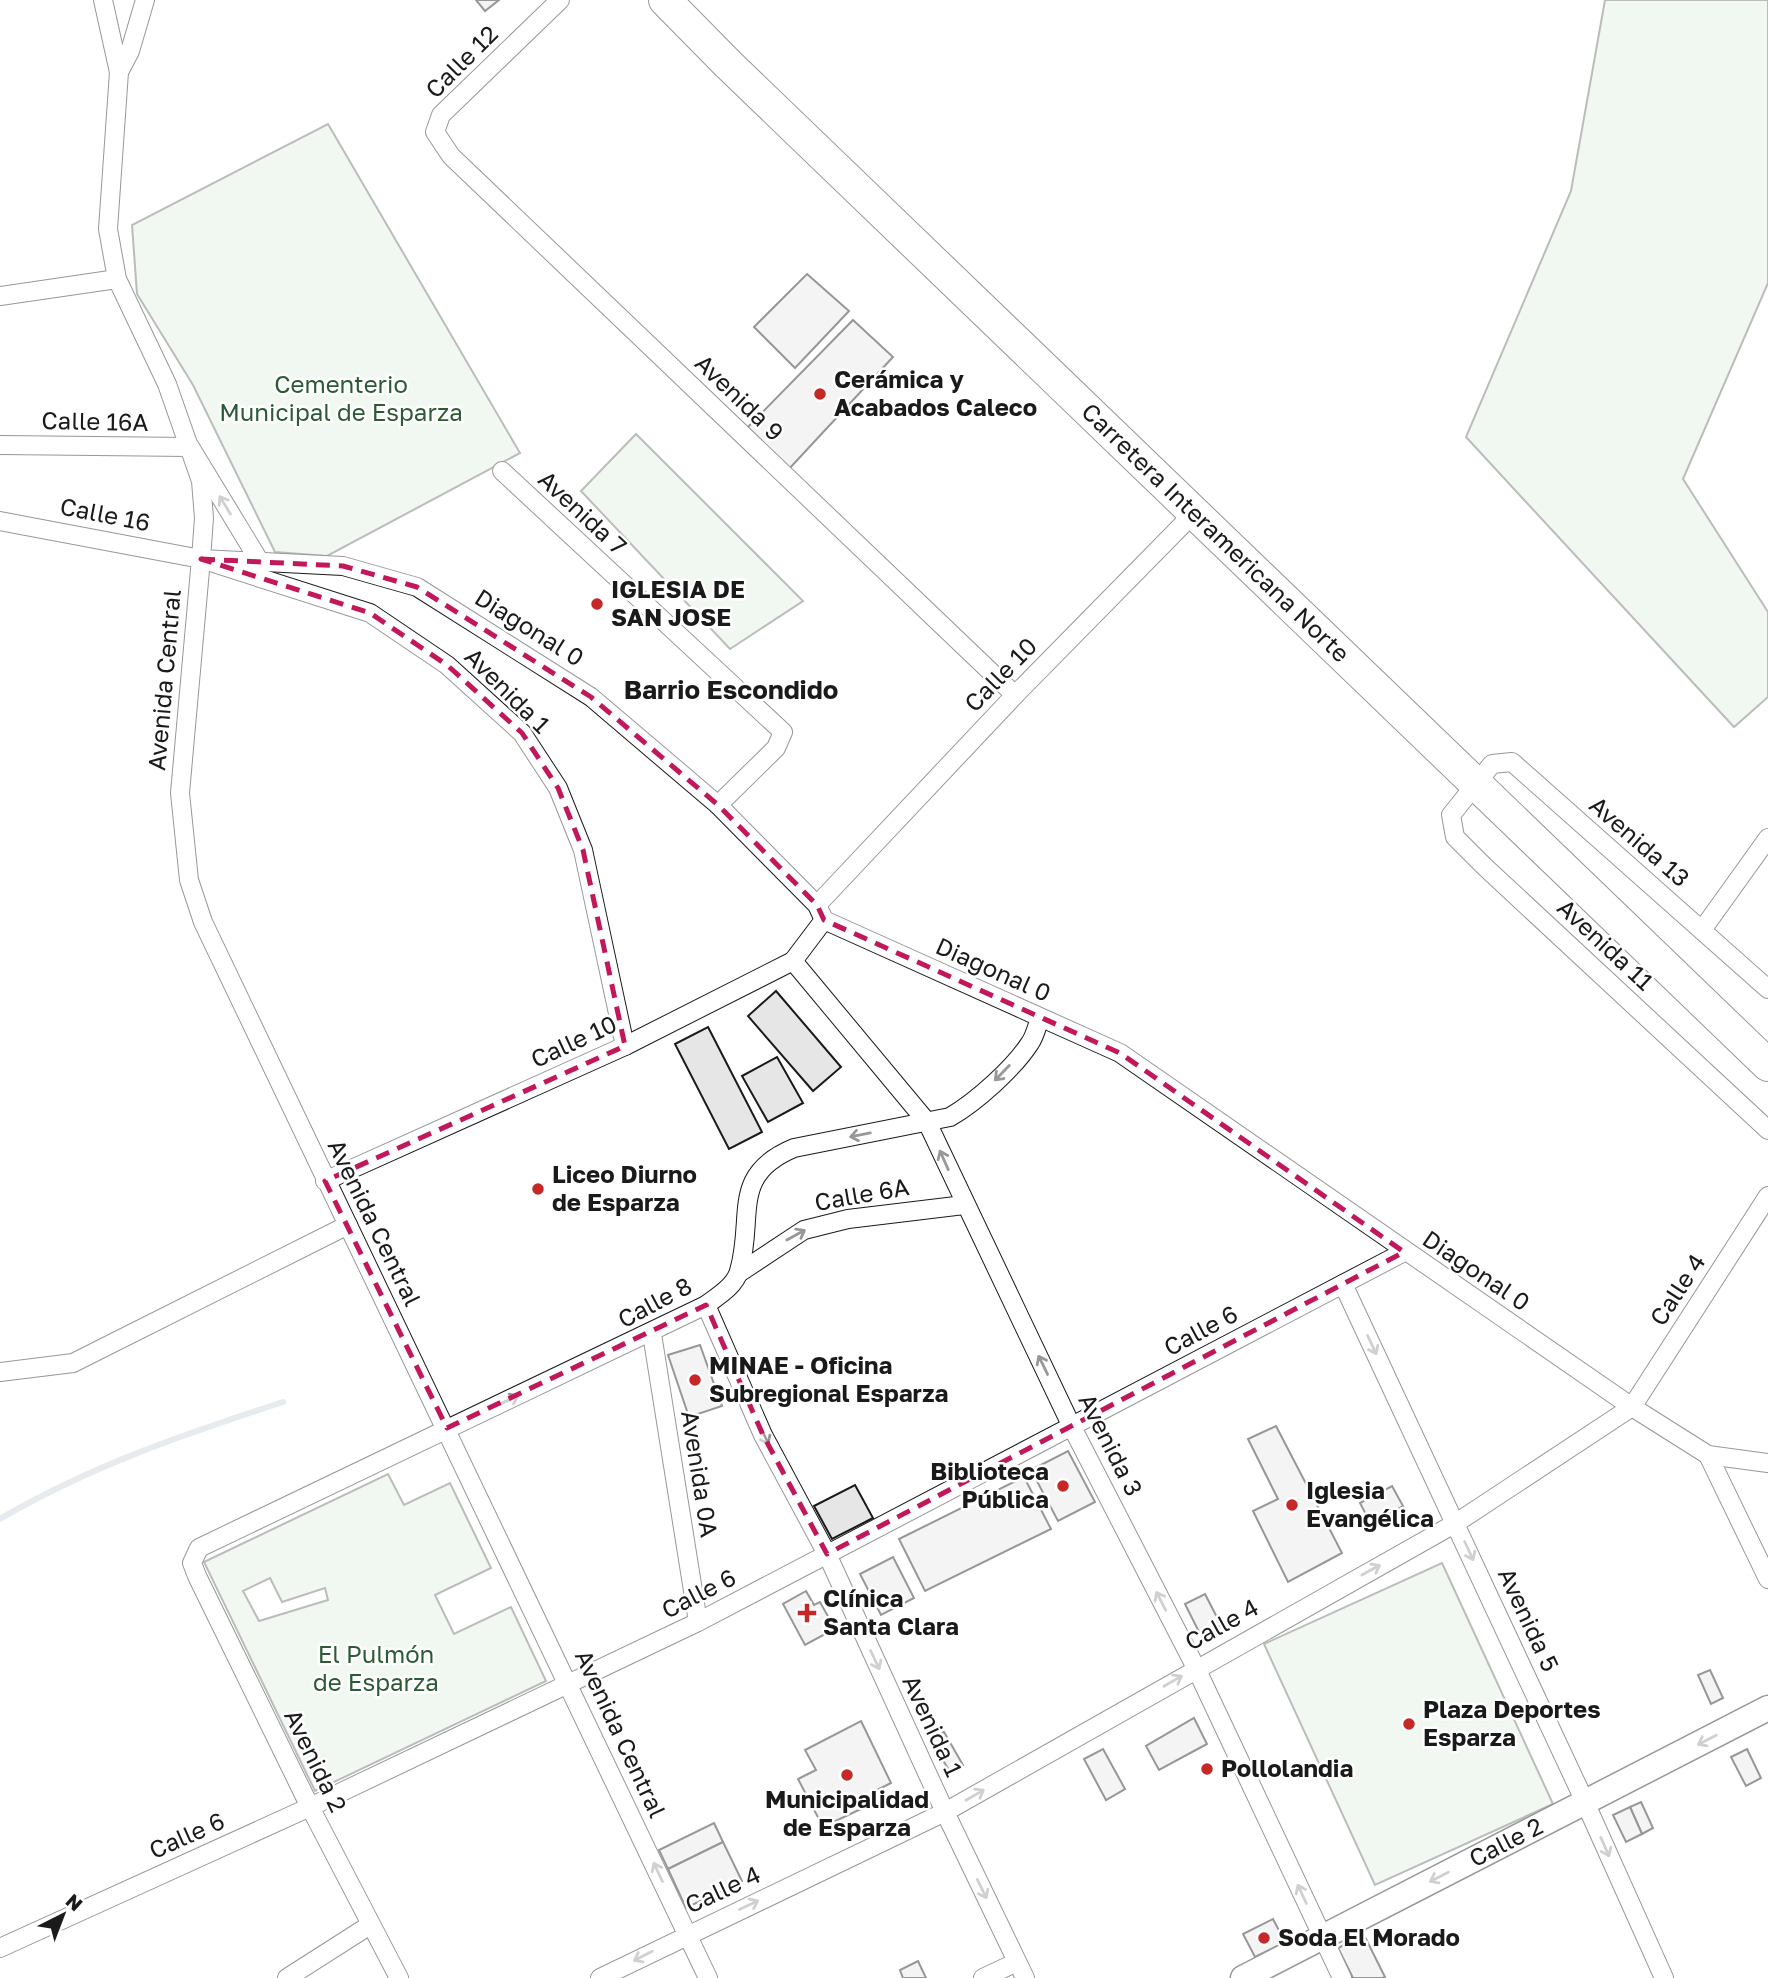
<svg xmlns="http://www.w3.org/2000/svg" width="1768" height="1978" viewBox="0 0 1768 1978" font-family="'Golos Text',sans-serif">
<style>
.green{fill:#e0efe3;stroke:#6a6a6a;stroke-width:2;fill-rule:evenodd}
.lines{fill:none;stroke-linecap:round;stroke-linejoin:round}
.stream{stroke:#c6d2dc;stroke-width:6}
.building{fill:#e6e6e6;stroke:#1a1a1a;stroke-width:2}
.street-casing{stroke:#1a1a1a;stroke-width:20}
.secondary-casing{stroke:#1a1a1a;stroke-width:27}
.highway-casing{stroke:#1a1a1a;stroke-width:34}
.street{stroke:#fff;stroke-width:18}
.secondary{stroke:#fff;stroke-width:24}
.highway{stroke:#fff;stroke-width:32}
.oneway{stroke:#989898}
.marked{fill:none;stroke:#c2185b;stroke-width:5;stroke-dasharray:14 9;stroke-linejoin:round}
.poi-dot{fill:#c62828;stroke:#fff;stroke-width:2.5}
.labels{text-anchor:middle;stroke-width:5;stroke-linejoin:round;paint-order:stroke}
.street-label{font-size:24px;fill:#1a1a1a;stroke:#fff}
.poi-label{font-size:24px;font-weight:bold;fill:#1a1a1a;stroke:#fff;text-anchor:start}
.park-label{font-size:24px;fill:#2b5a34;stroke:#fff}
.neighbourhood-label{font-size:26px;font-weight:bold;fill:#1a1a1a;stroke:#fff}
</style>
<rect width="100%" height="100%" fill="#fff"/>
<g class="green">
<path d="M1605 0H1768V283L1683 479 1768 612V697L1734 727 1466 437 1571 191Z"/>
<path d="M328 124 520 453 327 556 275 552 193 385 137 294 132 225Z"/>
<path d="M636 434 803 601 730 649 581 491Z"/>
<path d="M388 1474 404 1505 450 1483 491 1568 435 1595 454 1634 511 1607 546 1681 315 1791 204 1562ZM270 1578 282 1602 325 1588 328 1600 259 1621 243 1591Z"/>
<path d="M1442 1563 1553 1804 1375 1885 1264 1644Z"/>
</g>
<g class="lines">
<path class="stream" d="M0 1519C90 1466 185 1434 283 1402"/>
</g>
<g class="building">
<path d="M476 0H499L485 11Z"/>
<path d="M807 274 849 311 795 368 754 327Z"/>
<path d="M853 320 893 357 788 470 745 430Z"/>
<path d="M776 991 841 1067 813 1091 748 1016Z"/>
<path d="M708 1027 762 1132 729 1149 675 1044Z"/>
<path d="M777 1057 803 1103 768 1122 742 1076Z"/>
<path d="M700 1345 722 1406 689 1417 668 1355Z"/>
<path d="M1276 1426 1342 1553 1288 1582 1253 1511 1278 1499 1248 1439Z"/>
<path d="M1068 1451 1095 1502 1058 1521 1031 1470Z"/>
<path d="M1024 1477 1051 1529 925 1591 899 1539Z"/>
<path d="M855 1485 873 1518 832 1539 814 1506Z"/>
<path d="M1392 1486 1403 1506 1371 1524 1360 1503Z"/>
<path d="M893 1557 914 1598 881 1615 860 1574Z"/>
<path d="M806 1591 814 1605 820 1602 830 1620 827 1633 805 1645 783 1604Z"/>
<path d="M1205 1594 1221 1625 1200 1634 1185 1604Z"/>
<path d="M1710 1670 1723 1698 1711 1704 1698 1675Z"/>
<path d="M1194 1718 1207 1744 1159 1770 1146 1746Z"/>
<path d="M861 1721 891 1783 875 1791 880 1800 823 1827 798 1779 816 1770 805 1750Z"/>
<path d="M944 1732 963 1765 950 1772 931 1740Z"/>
<path d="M1103 1749 1125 1789 1106 1800 1084 1759Z"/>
<path d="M1747 1749 1761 1778 1746 1786 1731 1757Z"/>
<path d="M1641 1802 1653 1828 1642 1834 1630 1807Z"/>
<path d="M1630 1807 1642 1834 1626 1842 1613 1815Z"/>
<path d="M714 1823 723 1842 668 1869 659 1850Z"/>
<path d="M723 1842 742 1881 686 1908 668 1869Z"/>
<path d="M1273 1919 1285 1942 1255 1957 1243 1934Z"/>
<path d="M1364 1935 1385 1977 1383 1978H1353L1338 1948Z"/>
<path d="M918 1961 926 1978H903L900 1970Z"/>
</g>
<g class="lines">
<defs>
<g id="street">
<path d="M103 0 119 72"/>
<path d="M145 0 130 51 119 72 108 229 117 279 167 384 201 481 204 518 201 559 180 793 189 880 203 922 708 1978"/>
<path d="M560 0 441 115 435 132 451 156 1015 695"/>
<path d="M0 296 117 279"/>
<path d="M0 445 190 447 260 562"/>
<path d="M502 471 783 732 776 748 718 805"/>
<path d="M0 521 201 559 370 613 447 665 522 733 558 788 583 850 625 1046"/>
<path d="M201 559 343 566 417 587 591 697 718 805 817 905 824 920 1120 1053 1632 1407 1708 1455 1768 1463"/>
<path d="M817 905 1015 695 1195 512"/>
<path d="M1702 930 1768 838"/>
<path d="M793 961 927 1122 1072 1427 1196 1668 1342 1978"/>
<path d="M1768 989 1512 762 1492 764 1451 815 1455 837 1485 867 1768 1130"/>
<path d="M325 1181 625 1046 793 961 824 920"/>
<path d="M739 1273 804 1230 848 1219 964 1205"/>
<path d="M1343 1284 1585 1802 1664 1978"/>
<path d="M706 1305 763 1435 827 1554 945 1812 1025 1978"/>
<path d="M652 1334 698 1622"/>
<path d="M0 1372 73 1363 348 1225"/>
<path d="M1708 1455 1768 1579"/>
<path d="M0 1948 310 1807 698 1622 1404 1252"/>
<path d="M287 1978 370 1925"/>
<path d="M399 1978 310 1807 197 1576 192 1563 199 1548 706 1305C718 1296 735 1286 739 1271 755 1217 729 1175 794 1148L950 1117C976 1102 1014 1068 1030 1043 1035 1036 1037 1026 1040 1018"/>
<path d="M600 1978 945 1812 1456 1523 1632 1407 1768 1196"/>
<path d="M983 1978 1017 1962"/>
</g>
<g id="secondary">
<path id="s1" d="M1243 1978 1768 1708"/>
</g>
<g id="highway">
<path id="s2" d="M665 0 728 64 1768 1065"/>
</g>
</defs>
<use href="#street" class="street-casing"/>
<use href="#secondary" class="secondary-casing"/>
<use href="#highway" class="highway-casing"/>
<use href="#street" class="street"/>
<use href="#secondary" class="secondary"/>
<use href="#highway" class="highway"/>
</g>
<defs><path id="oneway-shaft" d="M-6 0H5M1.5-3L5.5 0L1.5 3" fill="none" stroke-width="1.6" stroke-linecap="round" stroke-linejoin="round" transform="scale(1.75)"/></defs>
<g class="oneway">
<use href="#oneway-shaft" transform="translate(225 505) rotate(-121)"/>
<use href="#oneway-shaft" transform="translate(1002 1073) rotate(134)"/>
<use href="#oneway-shaft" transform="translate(860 1135) rotate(169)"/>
<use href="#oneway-shaft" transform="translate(944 1160) rotate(-114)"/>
<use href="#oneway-shaft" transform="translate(796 1235) rotate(-29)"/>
<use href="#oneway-shaft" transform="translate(1372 1345) rotate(65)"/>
<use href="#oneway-shaft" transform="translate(1043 1365) rotate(-116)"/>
<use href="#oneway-shaft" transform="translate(509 1400) rotate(-25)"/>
<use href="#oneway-shaft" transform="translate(764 1435) rotate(64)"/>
<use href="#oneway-shaft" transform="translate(1469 1551) rotate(65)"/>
<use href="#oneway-shaft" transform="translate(1371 1570) rotate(-29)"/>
<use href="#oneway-shaft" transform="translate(1161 1601) rotate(-117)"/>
<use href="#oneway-shaft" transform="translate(875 1660) rotate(65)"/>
<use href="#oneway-shaft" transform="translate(1173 1681) rotate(-30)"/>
<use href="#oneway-shaft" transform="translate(1707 1740) rotate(153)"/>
<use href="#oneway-shaft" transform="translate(975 1795) rotate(-30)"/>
<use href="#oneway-shaft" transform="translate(1605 1847) rotate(66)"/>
<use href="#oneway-shaft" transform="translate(658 1872) rotate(-115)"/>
<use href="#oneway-shaft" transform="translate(1439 1877) rotate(153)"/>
<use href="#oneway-shaft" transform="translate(982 1889) rotate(64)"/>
<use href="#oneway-shaft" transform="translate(1302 1894) rotate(-115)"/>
<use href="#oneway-shaft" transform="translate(749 1905) rotate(-25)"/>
<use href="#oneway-shaft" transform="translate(643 1956) rotate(153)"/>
</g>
<path d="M0 0H1768V1978H0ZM201 559 343 566 417 587 591 697 718 805 817 905 824 920 1120 1053 1404 1252 827 1554 763 1435 706 1305 447 1428 325 1181 625 1046 583 850 558 788 522 733 447 665 370 613Z" fill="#fff" fill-opacity=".55" fill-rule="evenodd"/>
<path class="marked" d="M201 559 343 566 417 587 591 697 718 805 817 905 824 920 1120 1053 1404 1252 827 1554 763 1435 706 1305 447 1428 325 1181 625 1046 583 850 558 788 522 733 447 665 370 613Z"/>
<g class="poi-dot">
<circle cx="820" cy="394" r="7"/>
<circle cx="597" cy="604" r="7"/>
<circle cx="538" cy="1189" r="7"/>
<circle cx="695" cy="1380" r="7"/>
<circle cx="1063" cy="1486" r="7"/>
<circle cx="1292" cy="1505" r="7"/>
<path d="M803.5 1602.5h7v7h7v7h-7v7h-7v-7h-7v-7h7z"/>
<circle cx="1409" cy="1724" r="7"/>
<circle cx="1207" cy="1769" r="7"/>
<circle cx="847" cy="1775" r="7"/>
<circle cx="1264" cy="1938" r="7"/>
</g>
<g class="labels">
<g class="street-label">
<text transform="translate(462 62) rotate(-45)" y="8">Calle 12</text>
<text transform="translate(739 398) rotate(44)" y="8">Avenida 9</text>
<text transform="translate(95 422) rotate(1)" y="8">Calle 16A</text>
<text transform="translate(582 513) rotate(43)" y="8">Avenida 7</text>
<text transform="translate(105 515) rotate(11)" y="8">Calle 16</text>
<text dy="8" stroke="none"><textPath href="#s2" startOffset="766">Carretera Interamericana Norte</textPath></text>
<text transform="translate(529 628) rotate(32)" y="8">Diagonal 0</text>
<text transform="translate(1001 675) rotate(-46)" y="8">Calle 10</text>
<text transform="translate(165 680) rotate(-85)" y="8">Avenida Central</text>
<text transform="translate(507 691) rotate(45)" y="8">Avenida 1</text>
<text transform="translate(1639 842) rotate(41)" y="8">Avenida 13</text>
<text transform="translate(1605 945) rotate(43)" y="8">Avenida 11</text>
<text transform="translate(993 970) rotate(24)" y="8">Diagonal 0</text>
<text transform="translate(574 1042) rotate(-25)" y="8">Calle 10</text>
<text transform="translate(862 1195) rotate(-10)" y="8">Calle 6A</text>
<text transform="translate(374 1223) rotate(64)" y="8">Avenida Central</text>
<text transform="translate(1476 1271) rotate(34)" y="8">Diagonal 0</text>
<text transform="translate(1678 1290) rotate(-57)" y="8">Calle 4</text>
<text transform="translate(655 1303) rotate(-28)" y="8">Calle 8</text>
<text transform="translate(1201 1331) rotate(-28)" y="8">Calle 6</text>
<text transform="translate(1110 1445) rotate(63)" y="8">Avenida 3</text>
<text transform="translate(699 1474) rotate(81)" y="8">Avenida 0A</text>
<text transform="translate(699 1594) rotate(-27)" y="8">Calle 6</text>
<text transform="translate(1528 1620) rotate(65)" y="8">Avenida 5</text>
<text transform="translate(1222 1625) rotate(-29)" y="8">Calle 4</text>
<text transform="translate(932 1726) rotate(65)" y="8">Avenida 1</text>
<text transform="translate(620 1734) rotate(65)" y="8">Avenida Central</text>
<text transform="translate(315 1761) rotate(64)" y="8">Avenida 2</text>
<text transform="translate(187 1836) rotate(-24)" y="8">Calle 6</text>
<text dy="8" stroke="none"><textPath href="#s1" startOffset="296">Calle 2</textPath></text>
<text transform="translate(723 1890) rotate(-25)" y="8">Calle 4</text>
</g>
<g class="poi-label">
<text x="834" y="388">Cerámica y<tspan x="834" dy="28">Acabados Caleco</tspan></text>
<text x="611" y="598">IGLESIA DE<tspan x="611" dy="28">SAN JOSE</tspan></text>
<text x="552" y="1183">Liceo Diurno<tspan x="552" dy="28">de Esparza</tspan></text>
<text x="709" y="1374">MINAE - Oficina<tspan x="709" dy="28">Subregional Esparza</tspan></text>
<text x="1049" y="1480" text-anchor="end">Biblioteca<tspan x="1049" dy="28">Pública</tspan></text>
<text x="1306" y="1499">Iglesia<tspan x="1306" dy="28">Evangélica</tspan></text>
<text x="823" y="1607">Clínica<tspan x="823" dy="28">Santa Clara</tspan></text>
<text x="1423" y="1718">Plaza Deportes<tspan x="1423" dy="28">Esparza</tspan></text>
<text x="1221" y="1777">Pollolandia</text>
<text x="847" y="1808" text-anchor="middle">Municipalidad<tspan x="847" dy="28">de Esparza</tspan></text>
<text x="1278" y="1946">Soda El Morado</text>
</g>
<g class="park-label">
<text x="341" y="393">Cementerio<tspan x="341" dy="28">Municipal de Esparza</tspan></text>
<text x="376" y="1663">El Pulmón<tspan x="376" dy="28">de Esparza</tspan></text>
</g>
<g class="neighbourhood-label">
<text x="731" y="699">Barrio Escondido</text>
</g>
</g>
<g transform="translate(63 1915) rotate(42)" stroke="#ffffff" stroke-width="5" paint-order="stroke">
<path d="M0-5L12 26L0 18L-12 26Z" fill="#1a1a1a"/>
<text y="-10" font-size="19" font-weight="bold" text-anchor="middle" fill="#1a1a1a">N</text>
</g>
</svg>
